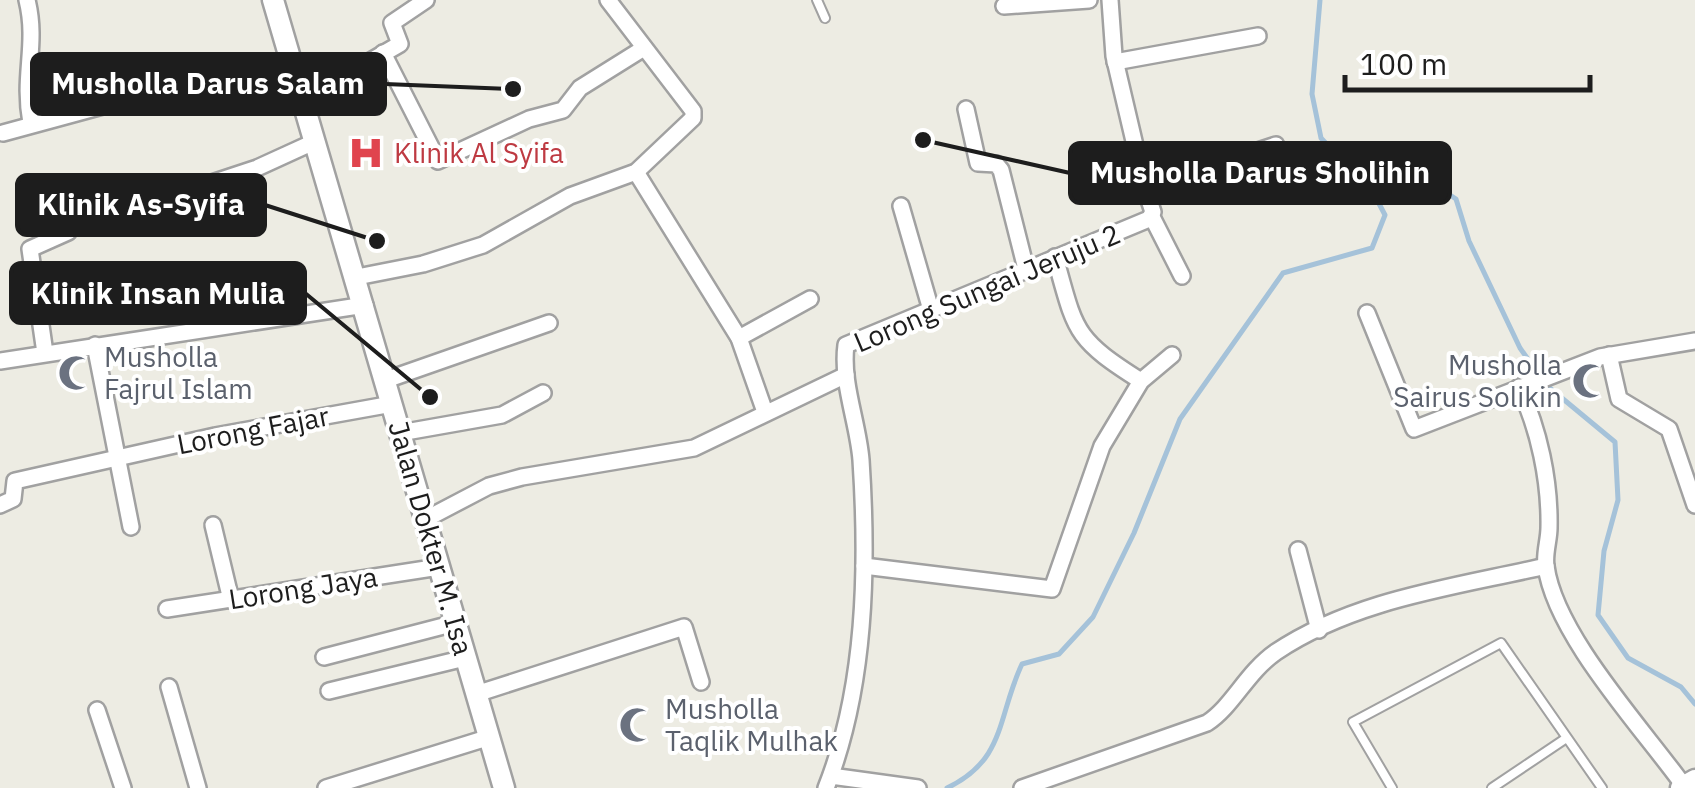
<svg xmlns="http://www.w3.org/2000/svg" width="1695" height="788" viewBox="0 0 1695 788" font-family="'IBM Plex Sans',sans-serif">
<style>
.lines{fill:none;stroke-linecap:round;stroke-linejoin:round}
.stream{stroke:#a5c2d9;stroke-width:5}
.service-casing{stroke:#a1a1a1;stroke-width:12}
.minor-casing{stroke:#a1a1a1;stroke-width:20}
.tertiary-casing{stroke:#a1a1a1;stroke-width:25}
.service{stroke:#fff;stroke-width:8}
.minor{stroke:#fff;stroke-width:15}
.tertiary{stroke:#fff;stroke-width:20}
.labels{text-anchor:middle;stroke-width:8;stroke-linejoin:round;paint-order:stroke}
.health-label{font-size:28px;fill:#be3a42;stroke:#fff;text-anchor:start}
.street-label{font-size:28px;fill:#1d1d1d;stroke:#fff}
.worship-label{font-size:28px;fill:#5b616d;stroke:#fff;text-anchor:start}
.leader{fill:none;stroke:#1d1d1d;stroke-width:4}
.callout-dot{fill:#1d1d1d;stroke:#fff;stroke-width:4}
.callout{fill:#1d1d1d;stroke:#1d1d1d;stroke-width:4}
.callout-label{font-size:30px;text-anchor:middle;font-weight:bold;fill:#fff}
</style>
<rect width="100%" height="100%" fill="#edece3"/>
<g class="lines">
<g class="stream">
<path d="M1320 0 1312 94 1321 138 1375 196 1432 183 1456 199 1469 241 1520 348 1539 375"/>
<path d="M1545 384 1615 442 1618 500 1604 551 1598 615 1628 658 1681 687 1695 704"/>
<path d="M947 788C1006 760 997 717 1022 664L1059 654 1093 617 1134 533 1180 419 1283 273 1372 248 1385 215 1375 196"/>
</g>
<defs>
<g id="service">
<path d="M817 0 825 18"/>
<path d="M1392 788 1353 722 1501 643 1602 788"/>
<path d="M1492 788 1565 739"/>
</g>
<g id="minor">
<path d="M27 0C38 45 22 75 31 123"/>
<path d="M1110 0 1114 56 1145 188 1276 145"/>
<path d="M1004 6 1089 0"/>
<path d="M383 53 438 161 529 119 563 110 580 88 644 48"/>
<path d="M1115 62 1258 36"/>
<path d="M303 100 400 44 392 23 426 0"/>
<path d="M966 109 978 163 996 164 1001 170 1026 269"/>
<path d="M3 133 143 95 292 65"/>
<path d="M636 172 739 338 765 412"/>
<path d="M901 206 931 310"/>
<path d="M1152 217 1182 276"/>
<path d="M1055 257C1076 332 1073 338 1141 381"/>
<path d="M357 277 423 264 483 245 570 196 636 172 693 118V111L608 0"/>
<path d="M1367 313 1414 429 1600 357 1695 341"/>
<path d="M739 338 810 299"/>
<path d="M95 345 131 527"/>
<path d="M45 353 30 249 68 232V207L145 205 257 168 316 141"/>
<path d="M1609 355 1619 399 1669 429 1695 505"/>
<path d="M0 361 365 305"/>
<path d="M386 380 549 323"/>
<path d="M1519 387C1539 429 1550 481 1549 528 1549 540 1544 554 1546 566 1555 635 1644 730 1684 786"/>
<path d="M400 433 502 415 543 393"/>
<path d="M0 505 13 499 15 481 215 436 392 404"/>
<path d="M426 519 489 486 522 477 694 448 846 375"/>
<path d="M213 525 231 600"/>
<path d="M1298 550 1319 630"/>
<path d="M864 566 1052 589 1102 446 1141 381 1172 355"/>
<path d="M167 609 439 567"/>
<path d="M324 657 455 623"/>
<path d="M169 687 198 788"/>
<path d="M329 691 465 658"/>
<path d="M476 694 684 627 701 682"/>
<path d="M97 710 123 788"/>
<path d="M831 776 918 788"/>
<path d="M326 788 490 737"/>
<path d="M826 788C866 687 868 567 861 460 858 422 841 383 846 345L1149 219 1153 212 1145 188"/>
<path d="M1022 788 1207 723C1233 706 1246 673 1276 652 1355 599 1455 587 1546 566"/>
</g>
<g id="tertiary">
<path d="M273 0 504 788"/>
<path d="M1681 788 1695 780"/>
</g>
</defs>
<use href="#service" class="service-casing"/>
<use href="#minor" class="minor-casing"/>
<use href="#tertiary" class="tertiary-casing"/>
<use href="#service" class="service"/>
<use href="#minor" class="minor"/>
<use href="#tertiary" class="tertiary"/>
</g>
<defs>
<symbol id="hospital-bare" viewBox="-9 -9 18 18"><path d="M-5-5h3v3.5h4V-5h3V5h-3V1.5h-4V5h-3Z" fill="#e0444e" stroke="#fff" stroke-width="2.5" paint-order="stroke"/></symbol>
<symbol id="mosque-bare" viewBox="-9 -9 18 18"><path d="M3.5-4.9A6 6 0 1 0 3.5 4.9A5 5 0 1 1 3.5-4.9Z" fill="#6b7280" stroke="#fff" stroke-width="2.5" paint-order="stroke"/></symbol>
</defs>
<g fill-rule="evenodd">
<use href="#hospital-bare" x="341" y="128" width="50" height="50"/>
<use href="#mosque-bare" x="51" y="348" width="50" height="50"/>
<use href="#mosque-bare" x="1565" y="356" width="50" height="50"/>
<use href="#mosque-bare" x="612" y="700" width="50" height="50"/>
</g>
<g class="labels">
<g class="health-label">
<text x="394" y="163">Klinik Al Syifa</text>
</g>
<g class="street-label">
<text transform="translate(987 288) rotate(-23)" y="10">Lorong Sungai Jeruju 2</text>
<text transform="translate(253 430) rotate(-11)" y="10">Lorong Fajar</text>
<text transform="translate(431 538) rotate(74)" y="10">Jalan Dokter M. Isa</text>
<text transform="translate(303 588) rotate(-9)" y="10">Lorong Jaya</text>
</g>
<g class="worship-label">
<text x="104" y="367">Musholla<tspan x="104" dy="32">Fajrul Islam</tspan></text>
<text x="1562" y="375" text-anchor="end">Musholla<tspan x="1562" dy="32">Sairus Solikin</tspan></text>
<text x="665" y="719">Musholla<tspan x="665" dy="32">Taqlik Mulhak</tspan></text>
</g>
</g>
<path class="leader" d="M513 89L385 84M923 140L1070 173M377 241L265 205M430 397L305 293"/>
<g class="callout-dot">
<circle cx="513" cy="89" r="10"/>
<circle cx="923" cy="140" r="10"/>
<circle cx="377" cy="241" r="10"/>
<circle cx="430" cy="397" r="10"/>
</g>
<g class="callout">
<rect x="32" y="54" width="353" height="60" rx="10"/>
<rect x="1070" y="143" width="380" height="60" rx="10"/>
<rect x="17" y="175" width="248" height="60" rx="10"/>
<rect x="11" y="263" width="294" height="60" rx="10"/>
</g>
<g class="callout-label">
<text x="208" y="94">Musholla Darus Salam</text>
<text x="1260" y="183">Musholla Darus Sholihin</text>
<text x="141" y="215">Klinik As-Syifa</text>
<text x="158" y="304">Klinik Insan Mulia</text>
</g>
<path d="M1345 75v15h245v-15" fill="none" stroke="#1d1d1d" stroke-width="5"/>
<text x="1360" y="75" font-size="30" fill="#1d1d1d" stroke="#ffffff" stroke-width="8" paint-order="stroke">100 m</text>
</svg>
